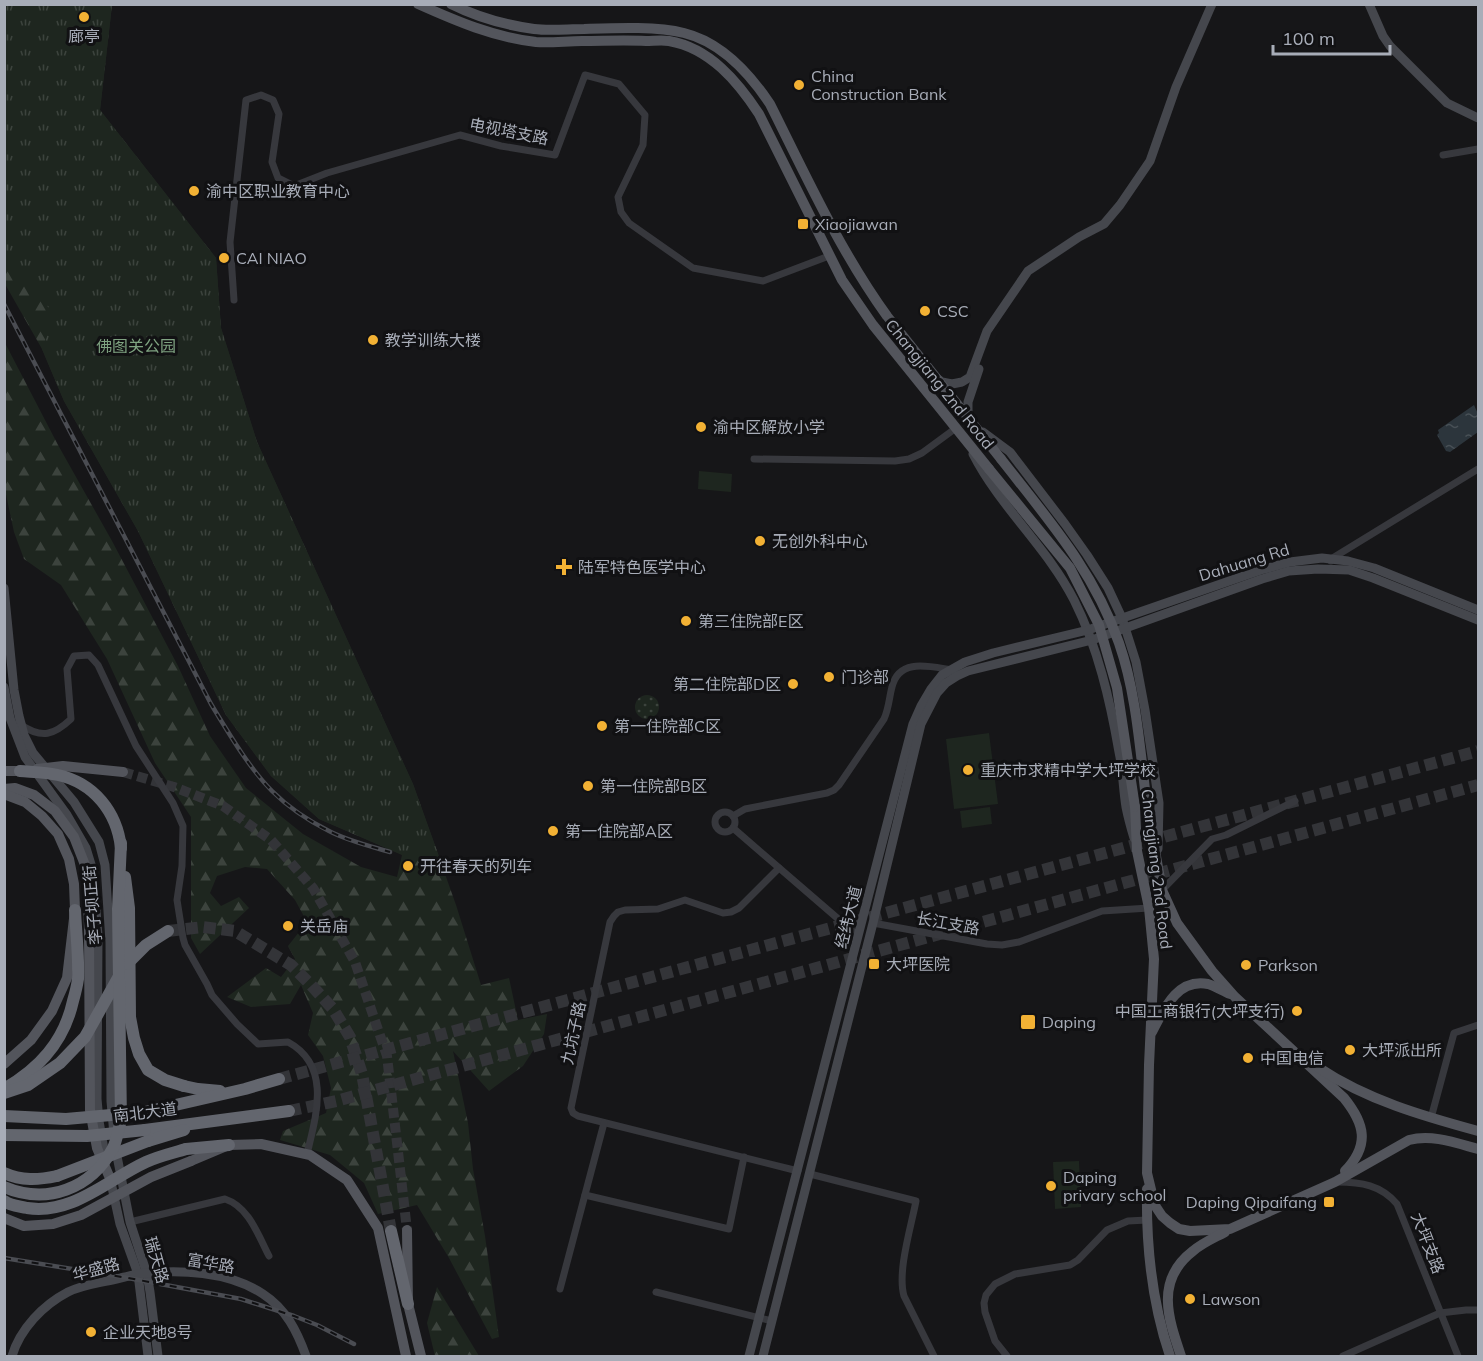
<svg xmlns="http://www.w3.org/2000/svg" width="1483" height="1361" viewBox="0 0 1483 1361" font-family="Mulish,'Noto Sans SC',sans-serif">
<style>
.grass{fill:url(#grass-dots)}
.forest{fill:url(#forest-firs)}
.park{fill:url(#park-tufts)}
.pitch{fill:#1e261f}
.water{fill:url(#water-ripples)}
.lines{fill:none;stroke-linecap:round;stroke-linejoin:round}
.primary-tunnel{stroke:#333438;stroke-width:10;stroke-dasharray:10 5;stroke-linecap:butt}
.highway-tunnel{stroke:#333438;stroke-width:12;stroke-dasharray:12 6;stroke-linecap:butt}
.street{stroke:#37383d;stroke-width:7}
.secondary{stroke:#45474d;stroke-width:9}
.primary{stroke:#53555c;stroke-width:10}
.highway{stroke:#63666e;stroke-width:12}
.rail-casing{stroke:#4a4c52;stroke-width:4.5}
.rail{stroke:#111113;stroke-width:2;stroke-dasharray:7;stroke-linecap:butt}
.primary-bridge{stroke:#53555c;stroke-width:10}
.highway-bridge{stroke:#63666e;stroke-width:12}
.poi-dot{fill:#f2b134;stroke:#111113;stroke-width:2}
.labels{text-anchor:middle;stroke-width:6;stroke-linejoin:round;paint-order:stroke}
.poi-label{font-size:16px;fill:#a8adb8;stroke:#111113;text-anchor:start}
.street-label{font-size:16px;fill:#a8adb8;stroke:#111113}
.park-label{font-size:16px;fill:#7fa381;stroke:#111113}
</style>
<defs>
<pattern id="grass-dots" width="8" height="8" patternUnits="userSpaceOnUse" patternTransform="scale(1.5)"><rect width="8" height="8" fill="#1e261f"/><path d="M2 2h.1M6 6h.1" fill="none" stroke="#3c433d" stroke-width="1.8" stroke-linecap="round"/></pattern>
<pattern id="forest-firs" width="22" height="20" patternUnits="userSpaceOnUse" patternTransform="scale(1.5)"><rect width="22" height="20" fill="#1e261f"/><path d="M5 1l3.5 6h-7zM16 11l3.5 6h-7z" fill="#3c433d"/></pattern>
<pattern id="park-tufts" width="24" height="20" patternUnits="userSpaceOnUse" patternTransform="scale(1.5)"><rect width="24" height="20" fill="#1e261f"/><path d="M3 7l-1-3M5 7V3M7 7l1-3M15 17l-1-3M17 17v-4M19 17l1-3" fill="none" stroke="#3c433d"/></pattern>
<pattern id="water-ripples" width="26" height="14" patternUnits="userSpaceOnUse" patternTransform="scale(1.5)"><rect width="26" height="14" fill="#2c353c"/><path d="M2 4q2-2 4 0t4 0M15 11q2-2 4 0t4 0" fill="none" stroke="#485056"/></pattern>
</defs>
<rect width="100%" height="100%" fill="#161618"/>
<circle class="grass" cx="647" cy="707" r="12"/>
<g class="forest">
<path d="M5 5H112L100 110 216 258 221 328 257 442 413 784 456 905 481 985 509 978 518 1020 547 1014 544 1034 523 1066 489 1091 453 1051 468 1123 473 1169 485 1236 499 1337 492 1339 449 1258 417 1205 378 1214 364 1183 330 1155 280 1140 283 1131 326 1113 331 1088 323 1056 308 1035 313 1013 301 985 290 1004 251 1007 227 997 266 968 281 977 295 959 288 946 307 922 295 900 267 869 245 867 217 876 210 893 221 906 239 897 249 908 200 954 191 938V817L155 763 107 659 61 585 24 559 14 532 4 485V341L58 445 112 541 178 666 210 736 246 788 303 834 361 867 397 877 402 855 319 819 271 776 226 715 138 531 64 401 42 349 5 284Z"/>
<path d="M437 1287 479 1356H435L427 1323Z"/>
</g>
<path class="park" d="M4 5H112L100 110 216 258 221 328 257 442 413 784 445 873 319 819 271 776 226 715 138 531 64 401 42 349 54 316 22 268 5 263Z"/>
<g class="pitch">
<path d="M699 471 732 474 731 492 698 489Z"/>
<path d="M989 733 998 804 954 809 946 739Z"/>
<path d="M990 807 992 824 962 828 960 811Z"/>
<path d="M1079 1161 1081 1207 1055 1209 1053 1162Z"/>
</g>
<path class="water" d="M1474 405 1478 414V432L1450 452 1446 451 1437 435 1439 433 1438 430Z"/>
<g class="lines">
<path class="primary-tunnel" d="M123 772 174 787 223 806 271 840 313 888 355 962 387 1056 407 1230"/>
<g class="highway-tunnel">
<path d="M168 931 203 927 235 931 291 965 311 985 333 1009 350 1037 362 1074 391 1231"/>
<path d="M279 1079 1478 751"/>
<path d="M289 1111 336 1101 1478 785"/>
</g>
<g class="street">
<path d="M1443 155 1478 149"/>
<path d="M234 300 230 242 246 100 261 95 273 100 279 114 272 162 278 178 294 186 327 173 460 135 501 146 555 155 585 75 619 84 645 115 643 145 618 197 621 212 629 223 693 268 763 281 829 256"/>
<path d="M754 459 895 461 909 459 922 453 956 428"/>
<path d="M1331 561V559L1478 469"/>
<path d="M21 725C42 739 54 735 71 719L67 669 74 656 89 655 98 665 136 746 173 803 183 826 182 866 177 900 183 938 185 945 207 984 212 995 237 1024 258 1044 288 1042C332 1066 316 1116 307 1154"/>
<circle cx="725" cy="822" r="10"/>
<path d="M733 816 745 809 827 793 834 790 839 785 884 719C889 708 889 698 892 687 899 657 931 667 953 670"/>
<path d="M733 828 858 936"/>
<path d="M779 868 739 908 731 912 723 913 685 900 658 909 625 910 618 912 614 916 610 922 571 1108 573 1113 578 1116 798 1171"/>
<path d="M1162 890 1212 839 1226 835 1295 801"/>
<path d="M873 923 987 944 1002 945 1019 942 1102 911 1149 908"/>
<path d="M1431 1118 1454 1033 1478 1025"/>
<path d="M810 1174 916 1201C911 1227 897 1272 904 1296L934 1356"/>
<path d="M1337 1182C1361 1182 1381 1185 1397 1204L1458 1356"/>
<path d="M585 1195 729 1229 744 1157"/>
<path d="M130 1222 225 1199C249 1207 258 1235 269 1256"/>
<path d="M560 1289 604 1123"/>
<path d="M656 1292 772 1321"/>
<path d="M1007 1356 995 1341 985 1312 984 1303 986 1295 995 1284 1015 1274 1070 1265 1078 1260 1107 1230 1128 1221 1147 1220"/>
<path d="M1343 1356 1440 1313 1466 1310H1478"/>
</g>
<g class="secondary">
<path d="M1369 4 1383 36 1390 46 1447 103 1478 118"/>
<path d="M938 379 942 382 952 384 962 382 970 377 987 331 1028 271 1079 237 1104 224 1120 205 1150 161 1176 87 1212 4"/>
<path d="M968 418V402L979 369"/>
<path d="M983 432 1010 452 1065 524 1087 555 1108 588 1122 618 1136 662 1145 710 1159 803 1158 849"/>
<path d="M973 454C1000 507 1047 547 1074 600 1098 648 1110 700 1119 752 1123 770 1123 789 1126 807 1128 817 1131 828 1134 838"/>
<path d="M4 588 14 690 19 716 24 735 33 753 74 802 99 842 105 865 110 942 111 1101 115 1146 130 1222 147 1274 150 1292 158 1356"/>
<path d="M4 687 10 718 25 757 67 815 86 848 93 871 98 936 97 1099 99 1121 106 1161"/>
<path d="M110 1178 120 1224 138 1274 148 1356"/>
<path d="M12 1356C20 1329 43 1305 68 1292 80 1286 93 1284 107 1281 117 1279 128 1276 138 1274 178 1269 229 1271 263 1294 286 1309 297 1331 306 1356"/>
<path d="M749 1356 913 724 921 706 931 689 942 675 965 662 993 653 1088 630 1261 570 1290 562 1322 558 1348 561 1374 568 1478 610"/>
<path d="M763 1356 873 923 921 724 937 693 946 683 957 676 968 671 1092 640 1262 579 1289 571 1318 569 1349 570 1373 578 1478 620"/>
</g>
<g class="primary">
<path d="M418 4C456 21 493 37 536 42 551 43 567 41 582 41 603 41 624 40 646 41 653 41 662 40 669 41 710 48 738 82 759 114L842 280 873 325 989 469"/>
<path d="M451 4C477 17 505 25 534 29 550 31 568 29 584 29 614 28 656 26 684 33 721 42 750 74 770 104 806 176 840 251 887 316L1001 459"/>
<path d="M4 771H20"/>
<path d="M4 789 15 788 34 795 55 811 74 837 87 870 89 930 90 1110 97 1148 109 1176"/>
<path d="M4 794 25 802 42 816 58 834 69 859 74 884 75 910 67 978 52 1011 31 1040 4 1064"/>
<path d="M1147 806 1162 890 1177 923 1212 971 1235 997 1344 1098C1365 1124 1370 1145 1345 1171"/>
<path d="M1135 807 1137 851 1149 908 1154 959 1149 1065 1147 1173 1153 1198 1156 1207 1162 1216 1170 1223 1179 1229 1190 1231 1230 1229 1335 1182 1409 1140C1432 1134 1456 1143 1478 1149"/>
<path d="M1152 1032C1164 1009 1177 978 1208 984 1215 986 1223 991 1230 994"/>
<path d="M1319 1068C1367 1100 1423 1116 1478 1131"/>
<path d="M191 1161 229 1145 261 1144 310 1155 347 1180 378 1228 406 1356"/>
<path d="M1147 1189C1146 1245 1152 1303 1170 1356"/>
<path d="M407 1230 408 1304 421 1356"/>
<path d="M1181 1356C1168 1318 1155 1280 1193 1251 1202 1243 1214 1238 1225 1232"/>
</g>
<g class="highway">
<path d="M184 1086 198 1089 220 1091"/>
<path d="M4 1089C39 1069 64 1042 73 1001 75 994 77 986 78 979 79 956 76 933 75 910"/>
<path d="M145 1112 245 1089 279 1079"/>
<path d="M145 1130 289 1111"/>
<path d="M148 1141 184 1130"/>
<path d="M186 1149 229 1145"/>
<path d="M4 1173C22 1181 38 1180 57 1176"/>
<path d="M391 1231 408 1304"/>
</g>
<defs>
<g id="rail">
<path d="M4 304 211 704C228 732 249 768 272 791 288 807 309 821 329 831 348 841 370 846 390 852"/>
<path d="M4 1258 128 1278 241 1299 294 1316 317 1325 354 1344"/>
</g>
</defs>
<use href="#rail" class="rail-casing"/>
<use href="#rail" class="rail"/>
<g class="primary-bridge">
<path d="M1001 459C1047 518 1094 571 1119 643 1137 695 1140 752 1147 806"/>
<path d="M989 469 1070 568 1099 625 1117 688 1135 807"/>
<path d="M37 769 63 766 123 772"/>
<path d="M4 1218 24 1226 53 1224 81 1215 151 1177 191 1161"/>
</g>
<g class="highway-bridge">
<path d="M20 771C32 772 46 772 58 775 94 783 117 812 121 848"/>
<path d="M125 877 129 908 130 1017 134 1038 139 1054 148 1070 165 1080 184 1086"/>
<path d="M127 964 146 945 168 931"/>
<path d="M4 1093 28 1085 60 1063 85 1037 118 978"/>
<path d="M4 1116 66 1119 145 1112"/>
<path d="M4 1135 87 1136 145 1130"/>
<path d="M57 1176 148 1141"/>
<path d="M4 1187C47 1205 91 1189 113 1148 117 1140 118 1129 121 1121L118 909 121 843"/>
<path d="M4 1201C11 1206 18 1206 27 1208 73 1215 107 1180 146 1162 159 1156 173 1153 186 1149"/>
</g>
</g>
<g class="poi-dot">
<circle cx="84" cy="17" r="6"/>
<circle cx="799" cy="85" r="6"/>
<circle cx="194" cy="191" r="6"/>
<rect x="797" y="218" width="12" height="12" rx="3"/>
<circle cx="224" cy="258" r="6"/>
<circle cx="925" cy="311" r="6"/>
<circle cx="373" cy="340" r="6"/>
<circle cx="701" cy="427" r="6"/>
<circle cx="760" cy="541" r="6"/>
<path d="M561 558h6v6h6v6h-6v6h-6v-6h-6v-6h6z"/>
<circle cx="686" cy="621" r="6"/>
<circle cx="829" cy="677" r="6"/>
<circle cx="793" cy="684" r="6"/>
<circle cx="602" cy="726" r="6"/>
<circle cx="968" cy="770" r="6"/>
<circle cx="588" cy="786" r="6"/>
<circle cx="553" cy="831" r="6"/>
<circle cx="408" cy="866" r="6"/>
<circle cx="288" cy="926" r="6"/>
<rect x="868" y="958" width="12" height="12" rx="3"/>
<circle cx="1246" cy="965" r="6"/>
<circle cx="1297" cy="1011" r="6"/>
<rect x="1020" y="1014" width="16" height="16" rx="3"/>
<circle cx="1350" cy="1050" r="6"/>
<circle cx="1248" cy="1058" r="6"/>
<circle cx="1051" cy="1186" r="6"/>
<rect x="1323" y="1196" width="12" height="12" rx="3"/>
<circle cx="1190" cy="1299" r="6"/>
<circle cx="91" cy="1332" r="6"/>
</g>
<g class="labels">
<g class="poi-label">
<text x="84" y="42" text-anchor="middle">廊亭</text>
<text x="811" y="82">China<tspan x="811" dy="18">Construction Bank</tspan></text>
<text x="206" y="197">渝中区职业教育中心</text>
<text x="815" y="230">Xiaojiawan</text>
<text x="236" y="264">CAI NIAO</text>
<text x="937" y="317">CSC</text>
<text x="385" y="346">教学训练大楼</text>
<text x="713" y="433">渝中区解放小学</text>
<text x="772" y="547">无创外科中心</text>
<text x="578" y="573">陆军特色医学中心</text>
<text x="698" y="627">第三住院部E区</text>
<text x="841" y="683">门诊部</text>
<text x="781" y="690" text-anchor="end">第二住院部D区</text>
<text x="614" y="732">第一住院部C区</text>
<text x="980" y="776">重庆市求精中学大坪学校</text>
<text x="600" y="792">第一住院部B区</text>
<text x="565" y="837">第一住院部A区</text>
<text x="420" y="872">开往春天的列车</text>
<text x="300" y="932">关岳庙</text>
<text x="886" y="970">大坪医院</text>
<text x="1258" y="971">Parkson</text>
<text x="1285" y="1017" text-anchor="end">中国工商银行(大坪支行)</text>
<text x="1042" y="1028">Daping</text>
<text x="1362" y="1056">大坪派出所</text>
<text x="1260" y="1064">中国电信</text>
<text x="1063" y="1183">Daping<tspan x="1063" dy="18">privary school</tspan></text>
<text x="1317" y="1208" text-anchor="end">Daping Qipaifang</text>
<text x="1202" y="1305">Lawson</text>
<text x="103" y="1338">企业天地8号</text>
</g>
<g class="street-label">
<text transform="translate(509 131) rotate(11)" y="6">电视塔支路</text>
<text transform="translate(940 384) rotate(51)" y="6">Changjiang 2nd Road</text>
<text transform="translate(1244 562) rotate(-17)" y="6">Dahuang Rd</text>
<text transform="translate(1157 869) rotate(83)" y="6">Changjiang 2nd Road</text>
<text transform="translate(92 905) rotate(-95)" y="6">李子坝正街</text>
<text transform="translate(848 917) rotate(-76)" y="6">经纬大道</text>
<text transform="translate(948 923) rotate(10)" y="6">长江支路</text>
<text transform="translate(573 1033) rotate(-78)" y="6">九坑子路</text>
<text transform="translate(145 1112) rotate(-7)" y="6">南北大道</text>
<text transform="translate(1428 1243) rotate(69)" y="6">大坪支路</text>
<text transform="translate(157 1260) rotate(74)" y="6">瑞天路</text>
<text transform="translate(211 1263) rotate(10)" y="6">富华路</text>
<text transform="translate(96 1269) rotate(-15)" y="6">华盛路</text>
</g>
<g class="park-label">
<text x="136" y="352">佛图关公园</text>
</g>
</g>
<rect width="1483" height="1361" fill="none" stroke="#a8adb8" stroke-width="12"/>
<path d="M1273 45v9h117v-9" fill="none" stroke="#a8adb8" stroke-width="3"/>
<text x="1282" y="45" font-size="18" fill="#a8adb8" stroke="#111113" stroke-width="4.5" paint-order="stroke">100 m</text>
</svg>
